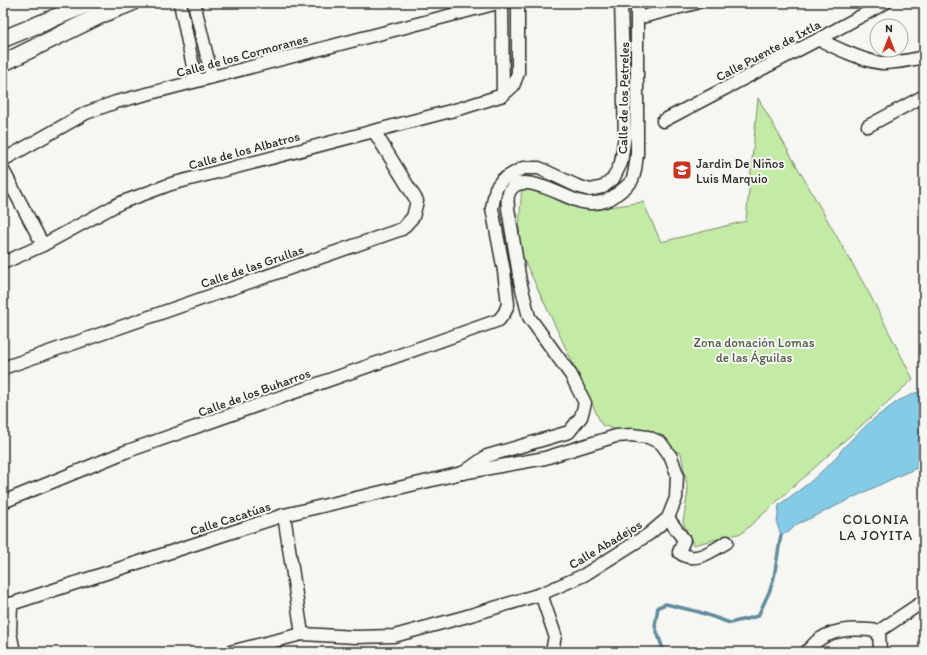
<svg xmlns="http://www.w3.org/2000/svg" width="927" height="655" viewBox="0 0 927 655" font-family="Itim,sans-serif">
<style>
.green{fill:#c4eba6;stroke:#788b68}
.water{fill:#85cbe6;stroke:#618b9b}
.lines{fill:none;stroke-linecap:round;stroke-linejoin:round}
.stream{stroke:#618b9b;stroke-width:3.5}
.minor-casing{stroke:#2b2b2b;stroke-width:15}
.major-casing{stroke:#2b2b2b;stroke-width:19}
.minor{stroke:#f6f6f2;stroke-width:12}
.major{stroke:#f6f6f2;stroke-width:16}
.labels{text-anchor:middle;stroke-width:4;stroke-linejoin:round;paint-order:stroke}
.street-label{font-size:13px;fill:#2b2b2b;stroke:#f6f6f2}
.poi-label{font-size:13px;fill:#2b2b2b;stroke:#f6f6f2;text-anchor:start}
.park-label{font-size:13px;fill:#515b4a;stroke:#f6f6f2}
.neighbourhood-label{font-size:14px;letter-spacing:1px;fill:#2b2b2b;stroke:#f6f6f2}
</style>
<rect width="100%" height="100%" fill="#f6f6f2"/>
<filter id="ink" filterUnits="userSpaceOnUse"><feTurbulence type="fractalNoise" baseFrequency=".025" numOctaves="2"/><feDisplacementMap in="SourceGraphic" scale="8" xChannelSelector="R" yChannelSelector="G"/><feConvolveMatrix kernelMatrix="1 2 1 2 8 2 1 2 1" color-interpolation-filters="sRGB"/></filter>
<g filter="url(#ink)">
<path class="green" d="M758 98 869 293 913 379 742 533 693 545 683 522 688 491 681 453 602 425 518 247 522 183 610 207 643 202 661 242 746 221Z"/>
<path class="water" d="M924 389V465L898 476 811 518 797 524 789 532 781 535 777 524 779 505 809 483 833 461 844 447 871 421 898 401Z"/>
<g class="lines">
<path class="stream" d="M664 652 655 626 658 607 666 604 699 612 730 623 758 616 770 590 774 577 781 535"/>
<defs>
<g id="minor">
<path d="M180 3 196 81"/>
<path d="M194 3 212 77"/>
<path d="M502 3 503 95"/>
<path d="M638 18 696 3"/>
<path d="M819 39C833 47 868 63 884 63 897 63 911 60 924 57"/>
<path d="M663 121 819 39 885 3"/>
<path d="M868 126 924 96"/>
<path d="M3 160 86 113 116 102 498 3"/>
<path d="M3 170 43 245"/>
<path d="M3 263 43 245 120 203 171 184 462 108 503 95 513 86 518 73V3"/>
<path d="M3 368 402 229 413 217 417 201 374 131"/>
<path d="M463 473 487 456 569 432 581 417 585 403 571 375 529 317 520 281 508 208C508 205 507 200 508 196 516 165 565 199 582 202 596 205 608 202 618 193 622 190 626 187 630 183 635 178 636 161 637 154V3"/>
<path d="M3 502 125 452 499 320 505 312 508 304 504 271 492 208 496 188 502 180 523 168H539L577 186 590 190 603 187 613 179 621 163 625 135 621 3"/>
<path d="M284 515 302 634"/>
<path d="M668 518 684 540 679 552C694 565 712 551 727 542"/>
<path d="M541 594 555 635 552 652"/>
<path d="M3 604H11L284 515 462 473 545 458 616 436 632 435 648 437 661 443 671 457 677 474 676 498 668 518 649 534 584 575 541 594 464 617 394 636 356 637 302 634 230 652"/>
<path d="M11 604 10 632 14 652"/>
<path d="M879 631 924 601"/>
<path d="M806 652C811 648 815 642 820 639 838 627 859 629 879 631L880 652"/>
</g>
<g id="major">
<path d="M3 39 90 3"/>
<path d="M3 63 103 14 131 3"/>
</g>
</defs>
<use href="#minor" class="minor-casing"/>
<use href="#major" class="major-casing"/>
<use href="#minor" class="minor"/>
<use href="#major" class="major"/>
</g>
</g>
<defs>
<symbol id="school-square" viewBox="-11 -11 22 22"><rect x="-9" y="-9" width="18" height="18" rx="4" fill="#c8321e" stroke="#f6f6f2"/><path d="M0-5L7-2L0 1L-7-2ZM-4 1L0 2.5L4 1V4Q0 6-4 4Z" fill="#fff"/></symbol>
</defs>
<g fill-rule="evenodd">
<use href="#school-square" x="671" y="159" width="22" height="22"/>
</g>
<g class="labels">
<g class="street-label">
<text transform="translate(768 50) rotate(-28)" y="5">Calle Puente de Ixtla</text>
<text transform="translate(242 55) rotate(-15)" y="5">Calle de los Cormoranes</text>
<text transform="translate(623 98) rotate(-89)" y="5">Calle de los Petreles</text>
<text transform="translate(244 150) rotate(-15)" y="5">Calle de los Albatros</text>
<text transform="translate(252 266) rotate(-19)" y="5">Calle de las Grullas</text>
<text transform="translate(254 392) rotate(-20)" y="5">Calle de los Buharros</text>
<text transform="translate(230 518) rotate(-18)" y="5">Calle Cacatúas</text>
<text transform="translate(605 544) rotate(-31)" y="5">Calle Abadejos</text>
</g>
<g class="poi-label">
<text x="696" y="168">Jardin De Niños<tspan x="696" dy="15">Luis Marquio</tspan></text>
</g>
<g class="park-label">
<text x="754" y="347">Zona donación Lomas<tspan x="754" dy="15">de las Águilas</tspan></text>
</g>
<g class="neighbourhood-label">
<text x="876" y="524">COLONIA<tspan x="876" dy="16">LA JOYITA</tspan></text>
</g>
</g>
<rect width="927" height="655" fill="none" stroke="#f6f6f2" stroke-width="16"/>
<rect x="8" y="8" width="911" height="639" fill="none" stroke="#2b2b2b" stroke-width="1.5" filter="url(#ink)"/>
<g transform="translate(889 38)"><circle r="19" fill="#f6f6f2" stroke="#a5a5a2"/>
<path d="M0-3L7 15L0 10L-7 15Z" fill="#c8321e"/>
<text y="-6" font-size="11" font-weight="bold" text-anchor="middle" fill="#2b2b2b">N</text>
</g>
</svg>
